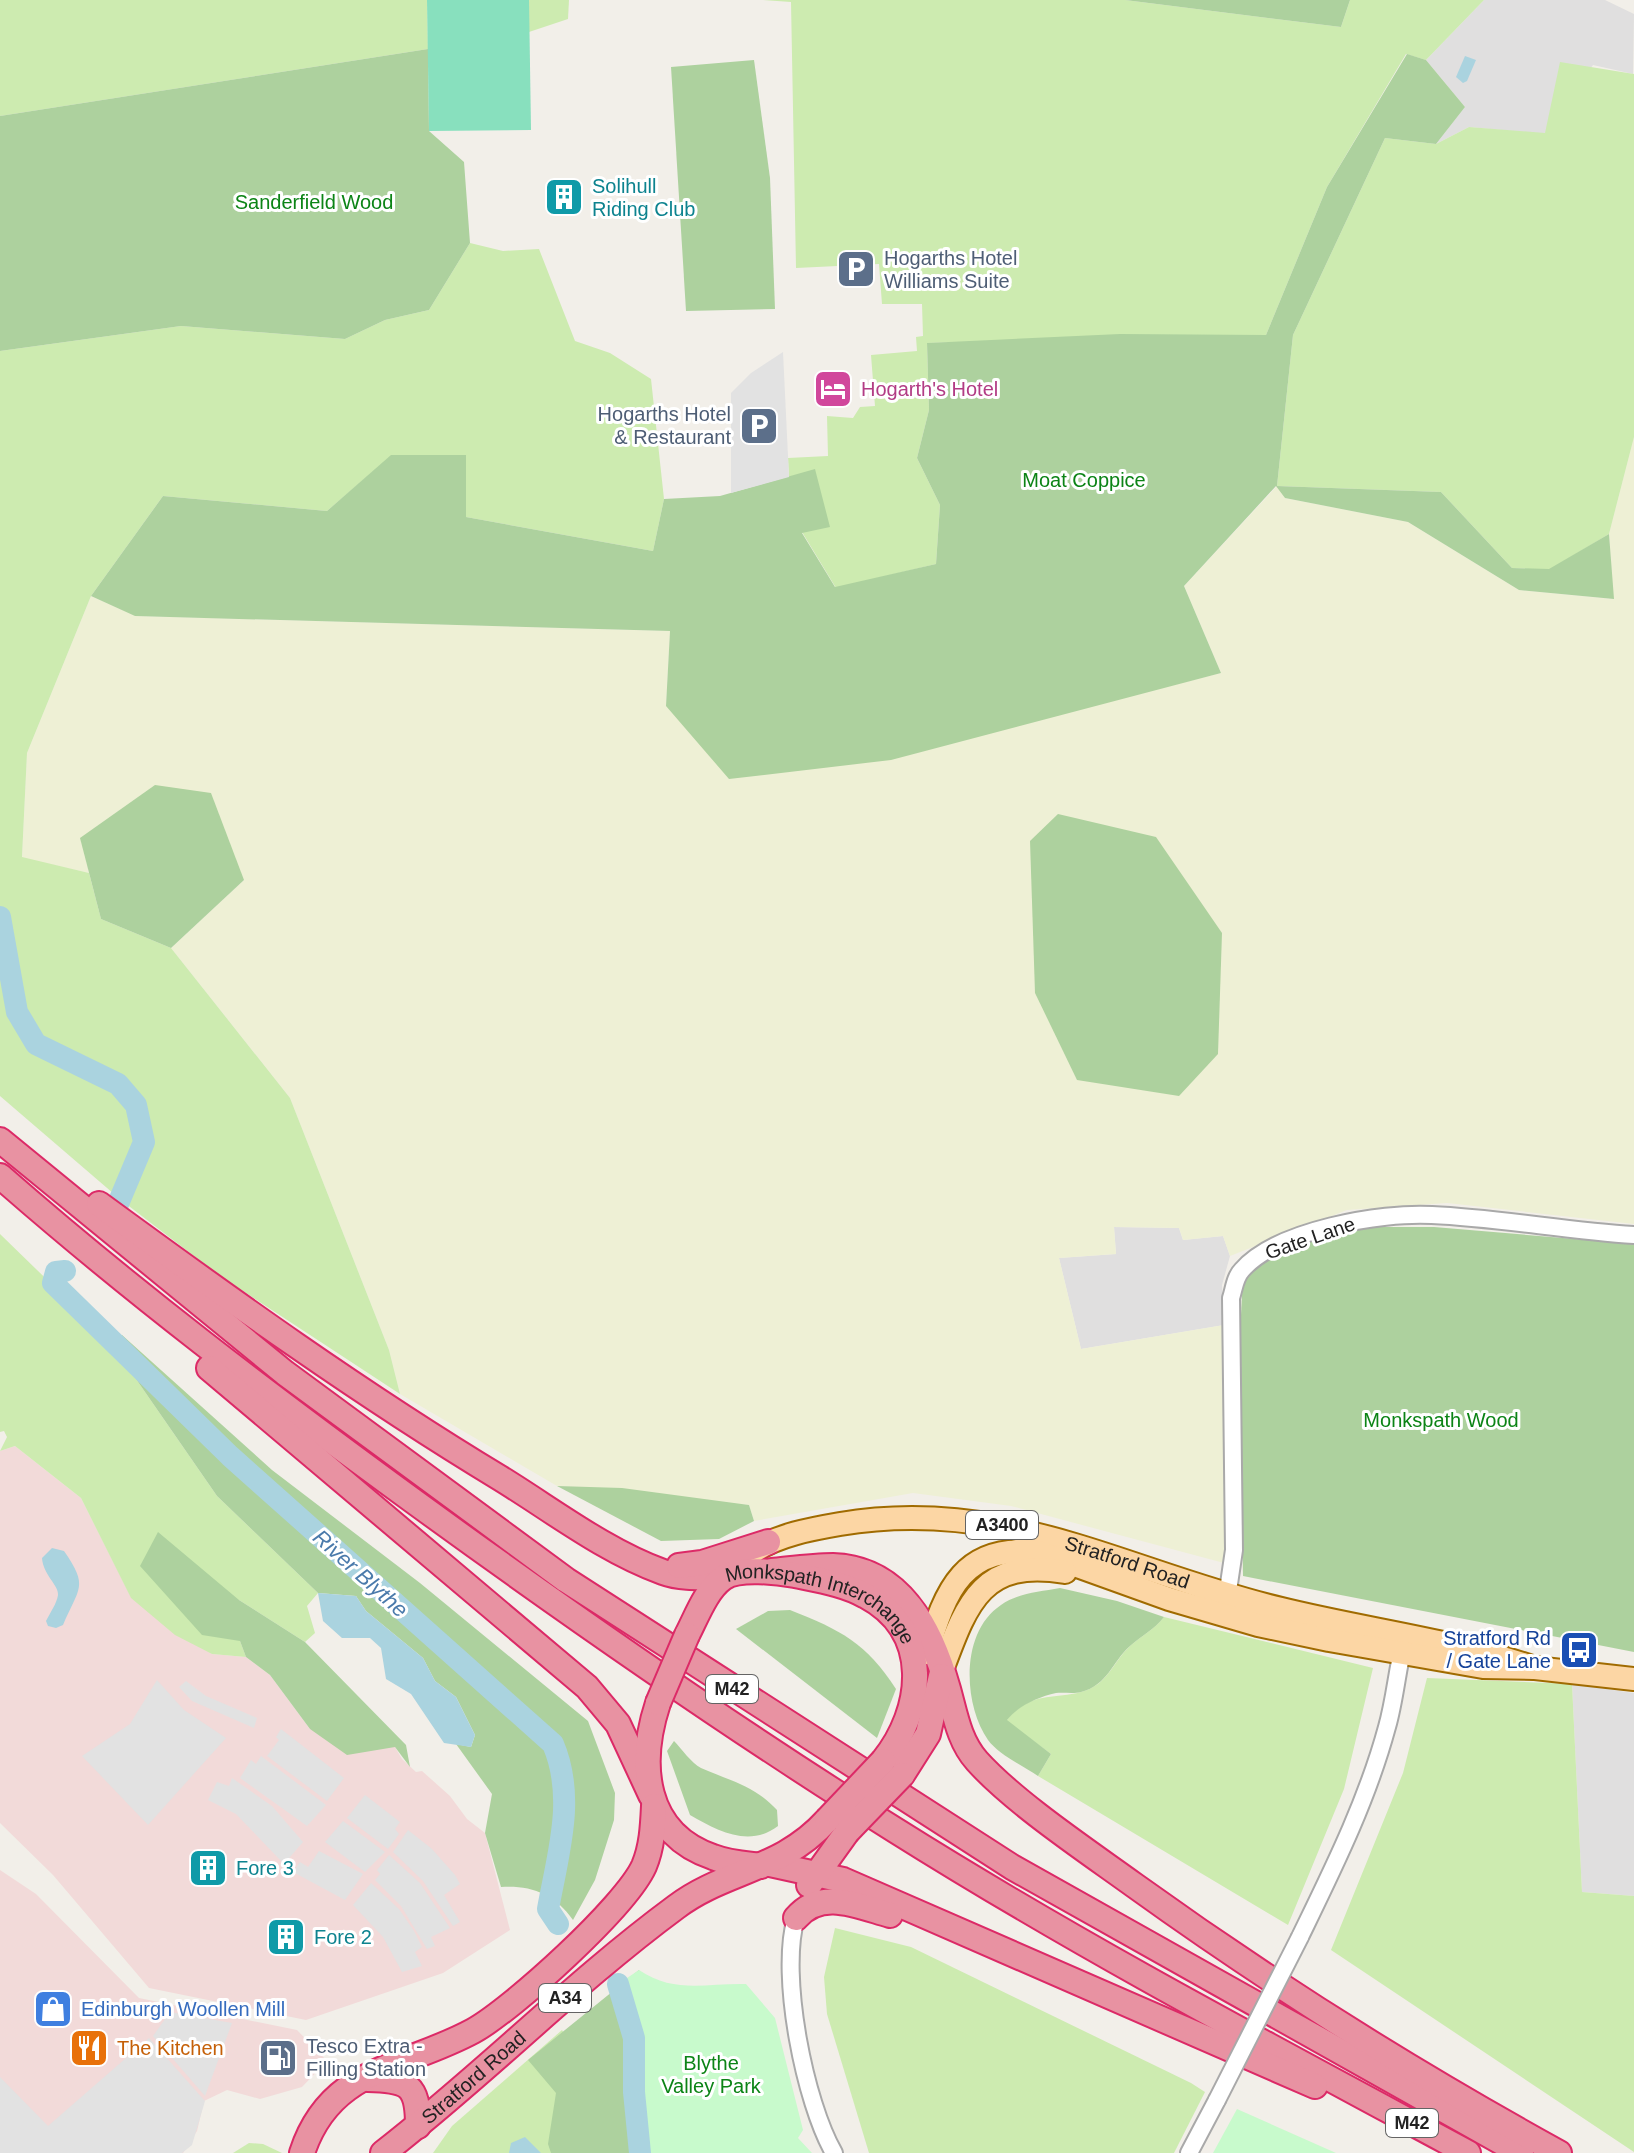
<svg xmlns="http://www.w3.org/2000/svg" width="1634" height="2153" viewBox="0 0 1634 2153" font-family="Helvetica,sans-serif">
<style>
.residential{fill:#e0dfdf}
.commercial{fill:#f2dad9}
.farmland{fill:#eef0d5}
.grass{fill:#cdebb0}
.forest{fill:#add19e}
.park{fill:#c8facc}
.pitch{fill:#88e0be}
.parking{fill:#e2e2e2}
.water{fill:#aad3df}
.lines{fill:none;stroke-linecap:round;stroke-linejoin:round}
.river{stroke:#aad3df;stroke-width:22}
.minor-casing{stroke:#a9a9a9;stroke-width:20}
.major-casing{stroke:#a06b00;stroke-width:26}
.highway-casing{stroke:#dc2a67;stroke-width:28}
.minor{stroke:#fff;stroke-width:16}
.major{stroke:#fcd6a4;stroke-width:22}
.highway{stroke:#e892a2;stroke-width:24}
.minor-bridge-casing{stroke:#a9a9a9;stroke-width:20;stroke-linecap:butt}
.highway-bridge-casing{stroke:#dc2a67;stroke-width:28;stroke-linecap:butt}
.minor-bridge{stroke:#fff;stroke-width:16}
.highway-bridge{stroke:#e892a2;stroke-width:24}
.labels{text-anchor:middle;stroke-width:6;stroke-linejoin:round;paint-order:stroke}
.shield{fill:#fff;stroke:#646464;stroke-width:2}
.shield-label{font-size:18px;font-weight:bold;fill:#222}
.culture-label{font-size:20px;fill:#0d838f;stroke:#fff;text-anchor:start}
.park-label{font-size:20px;fill:#0c8416;stroke:#fff}
.service-label{font-size:20px;fill:#4e5e75;stroke:#fff;text-anchor:start}
.hotel-label{font-size:20px;fill:#b23c85;stroke:#fff;text-anchor:start}
.street-label{font-size:20px;fill:#222;stroke:#fff}
.transit-label{font-size:20px;fill:#164399;stroke:#fff;text-anchor:end}
.shop-label{font-size:20px;fill:#366cbe;stroke:#fff;text-anchor:start}
.food-label{font-size:20px;fill:#c56008;stroke:#fff;text-anchor:start}
.water-label{font-size:22px;font-style:italic;fill:#4a7aab;stroke:#fff}
</style>
<rect width="100%" height="100%" fill="#f2efe9"/>
<g class="residential">
<path d="M1484 0H1605L1634 14 1633 74 1593 65 1545 134 1469 127 1436 144 1465 107 1426 60Z"/>
<path d="M1114 1227 1179 1228 1183 1240 1223 1236 1230 1256 1222 1285 1224 1325 1081 1349 1059 1258 1116 1254Z"/>
<path d="M1572 1684 1634 1693V1896L1582 1892Z"/>
</g>
<g class="commercial">
<path d="M15 1446 81 1498 131 1597 212 1654 246 1657 270 1675 310 1729 395 1747 402 1759 416 1772 422 1771 450 1796 467 1819 485 1833 510 1930 443 1973 306 2020 149 1988 53 1875 0 1823V1451Z"/>
<path d="M0 1870 36 1894 139 1998 297 2030 327 2061 302 2087 260 2099 227 2090 204 2101 197 2131 183 2153H0Z"/>
</g>
<path class="farmland" d="M1634 437V1224L1447 1203 1347 1210 1230 1256 1223 1236 1183 1240 1179 1228 1114 1227 1116 1254 1059 1258 1081 1349 1224 1325V1563L1011 1506 913 1493 754 1521 749 1505 557 1486 400 1394 389 1350 290 1098 171 948 244 880 81 837 89 873 22 858 27 753 91 596 136 616 670 631 666 706 1058 714 1221 673 1184 586 1277 486 1285 498 1408 522 1519 590 1613 599 1609 534Z"/>
<g class="grass">
<path d="M0 0H427L428 49 0 116Z"/>
<path d="M529 0H569L568 19 529 32Z"/>
<path d="M763 0H1125L1341 27 1350 0H1484L1426 60 1406 54 1327 187 1266 335 927 343 929 410 917 458 940 505 936 564 836 588 802 532 815 470 789 477 788 458 828 456 827 416 853 418 860 407 875 406 871 355 917 351 916 337 923 336 922 304H882L879 264 796 268 791 2Z"/>
<path d="M1560 62 1634 74V437L1609 534 1549 570 1512 568 1441 492 1277 486 1293 335 1385 138 1436 144 1469 127 1545 133Z"/>
<path d="M470 243 503 251 539 249 575 341 610 353 651 379 664 499 653 551 466 517V455L391 456 327 511 163 496 91 596 27 753 22 857 89 873 101 919 171 948 290 1098 389 1350 400 1394 220 1276 121 1200 0 1096V351L181 326 345 339 385 320 429 310Z"/>
<path d="M0 1234 109 1340 217 1496 318 1593 307 1606 315 1633 305 1642 239 1600 240 1641 246 1657 212 1654 175 1635 131 1598 81 1498 15 1446 0 1451 7 1437 4 1431 0 1432Z"/>
<path d="M1164 1617 1373 1668 1344 1789 1288 1925 1038 1776 1051 1754 1006 1721C1030 1691 1051 1700 1081 1692 1108 1685 1112 1663 1130 1646 1142 1635 1154 1630 1164 1617Z"/>
<path d="M1427 1678 1572 1684 1582 1892 1634 1896V2152L1331 1950 1403 1773Z"/>
<path d="M835 1928 911 1947 1191 2083 1205 2092 1174 2153H869L827 2014 824 1977Z"/>
<path d="M562 2030 640 2153H433L452 2126Z"/>
<path d="M249 2143 263 2144 282 2153H233Z"/>
</g>
<g class="forest">
<path d="M1125 0H1350L1341 27Z"/>
<path d="M428 49 429 131 464 162 470 243 429 310 385 320 345 339 181 326 0 351V116Z"/>
<path d="M1407 54 1426 60 1465 107 1436 144 1385 138 1293 335 1277 486 1441 492 1512 568 1549 569 1609 534 1614 599 1519 590 1408 522 1285 498 1276 486 1184 586 1221 673 891 760 729 779 666 706 670 631 135 616 91 596 163 496 327 511 391 455H466V517L653 551 664 499 720 496 815 469 830 527 802 533 835 587 936 564 940 505 917 458 929 410 927 343 1120 334 1266 335 1327 187Z"/>
<path d="M754 60 770 178 775 309 686 311 671 67Z"/>
<path d="M155 785 211 793 244 880 171 948 101 919 80 838Z"/>
<path d="M1058 814 1156 837 1222 933 1218 1054 1179 1096 1077 1080 1035 993 1030 841Z"/>
<path d="M1356 1227H1434L1634 1244V1652L1243 1576 1239 1353 1243 1276 1274 1253Z"/>
<path d="M122 1335 272 1470 420 1583 588 1721 615 1793 614 1820 595 1880 573 1920C555 1894 531 1885 501 1887L485 1833 492 1794 456 1744 471 1747 475 1735 456 1697 435 1681 423 1658 366 1611 356 1596 318 1593 217 1496 109 1340Z"/>
<path d="M557 1486 622 1488 749 1505 754 1521 719 1539 661 1541Z"/>
<path d="M158 1532 239 1600 305 1642 406 1745 410 1767 395 1747 347 1755 310 1729 270 1675 246 1657 240 1641 202 1635 140 1566Z"/>
<path d="M1060 1588 1117 1601 1164 1617C1154 1630 1142 1635 1130 1646 1112 1662 1108 1685 1081 1692 1073 1694 1064 1692 1056 1693 1038 1697 1018 1706 1007 1720L1051 1754 1038 1776C1023 1766 998 1754 988 1740 963 1704 960 1632 1001 1605 1018 1593 1039 1592 1060 1588Z"/>
<path d="M790 1610C841 1630 866 1643 896 1689L877 1738 736 1629 768 1611Z"/>
<path d="M674 1741C682 1749 691 1763 701 1768 730 1781 754 1785 777 1810L778 1826C749 1848 718 1831 690 1815L667 1751Z"/>
<path d="M639 1970 681 2153H551L548 2144 556 2093 528 2060Z"/>
</g>
<g class="park">
<path d="M639 1970C674 1994 706 1983 746 1984L775 2018 803 2130 798 2138 812 2153H640L634 2092V2038L618 1984Z"/>
<path d="M1237 2109 1336 2153H1213Z"/>
</g>
<path class="pitch" d="M427 0H529L531 130 429 131Z"/>
<g class="parking">
<path d="M783 352 789 477 731 493V393L751 373Z"/>
<path d="M157 1680 184 1710 226 1738 148 1825 82 1756 130 1724Z"/>
<path d="M186 1681 206 1696 257 1718 254 1728 192 1701 179 1687Z"/>
<path d="M281 1729 344 1778 327 1801 267 1756 279 1740 276 1737Z"/>
<path d="M261 1756 326 1805 307 1826 240 1778 251 1760 256 1764Z"/>
<path d="M232 1778 272 1806 303 1842 284 1864 236 1814 208 1800 217 1782 229 1786Z"/>
<path d="M365 1795 400 1822 395 1829 399 1834 388 1849 347 1818Z"/>
<path d="M343 1821 385 1852 365 1872 325 1842Z"/>
<path d="M408 1830 432 1849 455 1875 460 1884 444 1895 460 1922 453 1926 423 1881 393 1852Z"/>
<path d="M319 1851 363 1874 345 1900 293 1872 300 1862 308 1867Z"/>
<path d="M389 1855 420 1883 450 1928 431 1937 435 1946 427 1949 401 1906 375 1880 380 1874 377 1870Z"/>
<path d="M371 1883 399 1909 414 1931 422 1947 415 1952 422 1966 402 1972 383 1937 353 1905Z"/>
<path d="M170 2012 232 2023 205 2096 153 2036Z"/>
<path d="M149 2038 205 2101 192 2145 182 2153H0V2077L48 2126Z"/>
</g>
<g class="water">
<path d="M1465 56 1476 60 1467 81 1463 83 1456 77Z"/>
<path d="M52 1548 64 1551C89 1587 79 1587 63 1625L56 1628 48 1626 46 1621C50 1613 57 1603 58 1595 59 1585 43 1575 42 1558Z"/>
<path d="M318 1593 356 1596 366 1611 423 1658 435 1681 456 1697 475 1735 471 1747 444 1743 411 1694 386 1679 381 1648 370 1638H342L323 1621Z"/>
<path d="M525 2137 541 2153H509L511 2143Z"/>
</g>
<g class="lines">
<g class="river">
<path d="M0 917 17 1012 36 1044 118 1084 136 1105 144 1142 118 1204"/>
<path d="M65 1271 56 1272 53 1283 230 1456 553 1744C576 1798 558 1853 548 1909L558 1924"/>
<path d="M618 1984 634 2038V2092L640 2153"/>
</g>
<defs>
<g id="minor">
<path d="M1226 1604 1234 1550 1231 1298C1234 1289 1235 1277 1242 1270 1277 1230 1381 1212 1432 1215 1500 1218 1567 1231 1634 1235"/>
<path d="M796 1918C779 1975 805 2103 834 2153"/>
<path d="M1300 1937C1333 1869 1367 1801 1387 1727 1395 1699 1397 1670 1404 1643"/>
<path d="M1189 2153 1217 2100"/>
</g>
<g id="major">
<path id="s1" d="M754 1551C778 1535 811 1529 840 1524 1007 1496 1126 1572 1281 1609 1366 1630 1452 1640 1535 1668"/>
<path d="M927 1653C945 1590 964 1542 1041 1553L1169 1599 1258 1625 1329 1640 1483 1667 1535 1668 1634 1679"/>
<path d="M942 1670C967 1603 982 1558 1065 1572"/>
</g>
<g id="highway">
<path d="M0 1140 285 1373 566 1580 1012 1867 1521 2153"/>
<path d="M0 1176C131 1291 271 1397 412 1500 570 1615 730 1727 895 1830 1081 1947 1275 2049 1468 2153"/>
<path d="M99 1204C230 1300 361 1394 500 1478 552 1510 605 1551 663 1572 682 1579 703 1577 723 1577"/>
<path d="M209 1368 587 1687 618 1724 651 1795"/>
<path d="M679 1566 702 1563 768 1542"/>
<path d="M772 1571C792 1569 813 1566 833 1566 902 1568 932 1632 948 1689 955 1714 959 1741 977 1761 1015 1803 1087 1851 1134 1885 1270 1983 1412 2072 1559 2153"/>
<path id="s2" d="M687 1635C696 1618 706 1590 723 1578 738 1567 778 1572 795 1575 819 1580 845 1584 866 1596 933 1632 924 1710 883 1761"/>
<path d="M658 1703C638 1764 643 1833 713 1857 728 1863 745 1864 761 1866"/>
<path d="M902 1775 928 1734 941 1676"/>
<path d="M770 1864 843 1880 1315 2086"/>
<path d="M809 1885 847 1832"/>
<path d="M796 1918C821 1888 858 1906 890 1915"/>
<path d="M368 2079C408 2080 418 2084 418 2126"/>
<path d="M302 2153C330 2067 403 2069 473 2031 513 2009 626 1906 644 1866 652 1847 653 1827 654 1806"/>
<path id="s3" d="M383 2153C484 2075 573 1983 676 1907 725 1870 781 1871 827 1820"/>
</g>
</defs>
<use href="#minor" class="minor-casing"/>
<use href="#major" class="major-casing"/>
<use href="#highway" class="highway-casing"/>
<use href="#minor" class="minor"/>
<use href="#major" class="major"/>
<use href="#highway" class="highway"/>
<defs>
<path id="minor-bridge" d="M1217 2100 1300 1937"/>
<g id="highway-bridge">
<path d="M658 1703 687 1635"/>
<path d="M827 1820 883 1761"/>
<path d="M847 1832 902 1775"/>
</g>
</defs>
<use href="#minor-bridge" class="minor-bridge-casing"/>
<use href="#highway-bridge" class="highway-bridge-casing"/>
<use href="#minor-bridge" class="minor-bridge"/>
<use href="#highway-bridge" class="highway-bridge"/>
</g>
<defs>
<symbol id="building-square" viewBox="-11 -11 22 22"><rect x="-9" y="-9" width="18" height="18" rx="4" fill="#0f9aa8" stroke="#fff"/><path d="M-4-6H4V6H1V3H-1V6H-4ZM-2.5-4.3h1.7v1.8h-1.7ZM.8-4.3h1.7v1.8H.8ZM-2.5-1h1.7V.8h-1.7ZM.8-1h1.7V.8H.8Z" fill="#fff"/></symbol>
<symbol id="parking-square" viewBox="-11 -11 22 22"><rect x="-9" y="-9" width="18" height="18" rx="4" fill="#5c6f8a" stroke="#fff"/><path d="M-3.5-5.5H1a3.5 3.5 0 0 1 0 7H-1V5.5H-3.5ZM-1-3.4V-.6H.8a1.4 1.4 0 0 0 0-2.8Z" fill="#fff"/></symbol>
<symbol id="hotel-square" viewBox="-11 -11 22 22"><rect x="-9" y="-9" width="18" height="18" rx="4" fill="#d1479c" stroke="#fff"/><path d="M-6-4.5h1.5V1H6V5H4.5V3h-9V5H-6ZM-4 0a1.8 1.8 0 1 1 3.6 0ZM.5 0V-2.5h3Q6-2.5 6 0Z" fill="#fff"/></symbol>
<symbol id="bus-square" viewBox="-11 -11 22 22"><rect x="-9" y="-9" width="18" height="18" rx="4" fill="#1a4fb4" stroke="#fff"/><path d="M-5-6H5V4H4V6H2V4H-2V6H-4V4H-5ZM-3.5-4V0h7V-4ZM-3.5 1.2v1.5H-2V1.2ZM2 1.2v1.5H3.5V1.2Z" fill="#fff"/></symbol>
<symbol id="shop-square" viewBox="-11 -11 22 22"><rect x="-9" y="-9" width="18" height="18" rx="4" fill="#3f7fe0" stroke="#fff"/><path d="M-5-2.5h2.3a2.7 3.5 0 0 1 5.4 0H5L5.5 6h-11ZM-1.5-2.5h3a1.5 2.3 0 0 0-3 0Z" fill="#fff"/></symbol>
<symbol id="restaurant-square" viewBox="-11 -11 22 22"><rect x="-9" y="-9" width="18" height="18" rx="4" fill="#e8710a" stroke="#fff"/><path d="M-5-6h1v4h1v-4h1v4h1v-4h1v5L-1.5 .5V6h-2V.5L-5-1ZM5-6V6H3V1.5H1.5Q1.5-4 5-6Z" fill="#fff"/></symbol>
<symbol id="fuel-square" viewBox="-11 -11 22 22"><rect x="-9" y="-9" width="18" height="18" rx="4" fill="#5c6f8a" stroke="#fff"/><path d="M-5.5-6h7V0h2V4h1.3V-2.5L3-4.5l.8-.8L6-3V5H2.5V1h-1V6h-7ZM-4.2-4.7v3.2H.2V-4.7Z" fill="#fff"/></symbol>
</defs>
<g fill-rule="evenodd">
<use href="#building-square" x="542" y="175" width="44" height="44"/>
<use href="#parking-square" x="834" y="247" width="44" height="44"/>
<use href="#hotel-square" x="811" y="367" width="44" height="44"/>
<use href="#parking-square" x="737" y="404" width="44" height="44"/>
<use href="#bus-square" x="1557" y="1628" width="44" height="44"/>
<use href="#building-square" x="186" y="1846" width="44" height="44"/>
<use href="#building-square" x="264" y="1915" width="44" height="44"/>
<use href="#shop-square" x="31" y="1987" width="44" height="44"/>
<use href="#restaurant-square" x="67" y="2026" width="44" height="44"/>
<use href="#fuel-square" x="256" y="2036" width="44" height="44"/>
</g>
<g class="labels">
<g class="shield">
<rect x="966" y="1511" width="72" height="28" rx="6"/>
<rect x="706" y="1675" width="52" height="28" rx="6"/>
<rect x="539" y="1984" width="52" height="28" rx="6"/>
<rect x="1386" y="2109" width="52" height="28" rx="6"/>
</g>
<g class="shield-label">
<text x="1002" y="1531">A3400</text>
<text x="732" y="1695">M42</text>
<text x="565" y="2004">A34</text>
<text x="1412" y="2129">M42</text>
</g>
<g class="culture-label">
<text x="592" y="193">Solihull<tspan x="592" dy="23">Riding Club</tspan></text>
<text x="236" y="1875">Fore 3</text>
<text x="314" y="1944">Fore 2</text>
</g>
<g class="park-label">
<text x="314" y="209">Sanderfield Wood</text>
<text x="1084" y="487">Moat Coppice</text>
<text x="1441" y="1427">Monkspath Wood</text>
<text x="711" y="2070">Blythe<tspan x="711" dy="23">Valley Park</tspan></text>
</g>
<g class="service-label">
<text x="884" y="265">Hogarths Hotel<tspan x="884" dy="23">Williams Suite</tspan></text>
<text x="731" y="421" text-anchor="end">Hogarths Hotel<tspan x="731" dy="23">&amp; Restaurant</tspan></text>
<text x="306" y="2053">Tesco Extra -<tspan x="306" dy="23">Filling Station</tspan></text>
</g>
<g class="hotel-label">
<text x="861" y="396">Hogarth's Hotel</text>
</g>
<g class="street-label">
<text transform="translate(1310 1238) rotate(-19)" y="7">Gate Lane</text>
<text dy="7" stroke="none"><textPath href="#s1" startOffset="384">Stratford Road</textPath></text>
<text dy="7" stroke="none"><textPath href="#s2" startOffset="176">Monkspath Interchange</textPath></text>
<text dy="7" stroke="none"><textPath href="#s3" startOffset="118">Stratford Road</textPath></text>
</g>
<g class="transit-label">
<text x="1551" y="1645">Stratford Rd<tspan x="1551" dy="23">/ Gate Lane</tspan></text>
</g>
<g class="shop-label">
<text x="81" y="2016">Edinburgh Woollen Mill</text>
</g>
<g class="food-label">
<text x="117" y="2055">The Kitchen</text>
</g>
<g class="water-label">
<text transform="translate(361 1573) rotate(42)" y="8">River Blythe</text>
</g>
</g>
</svg>
